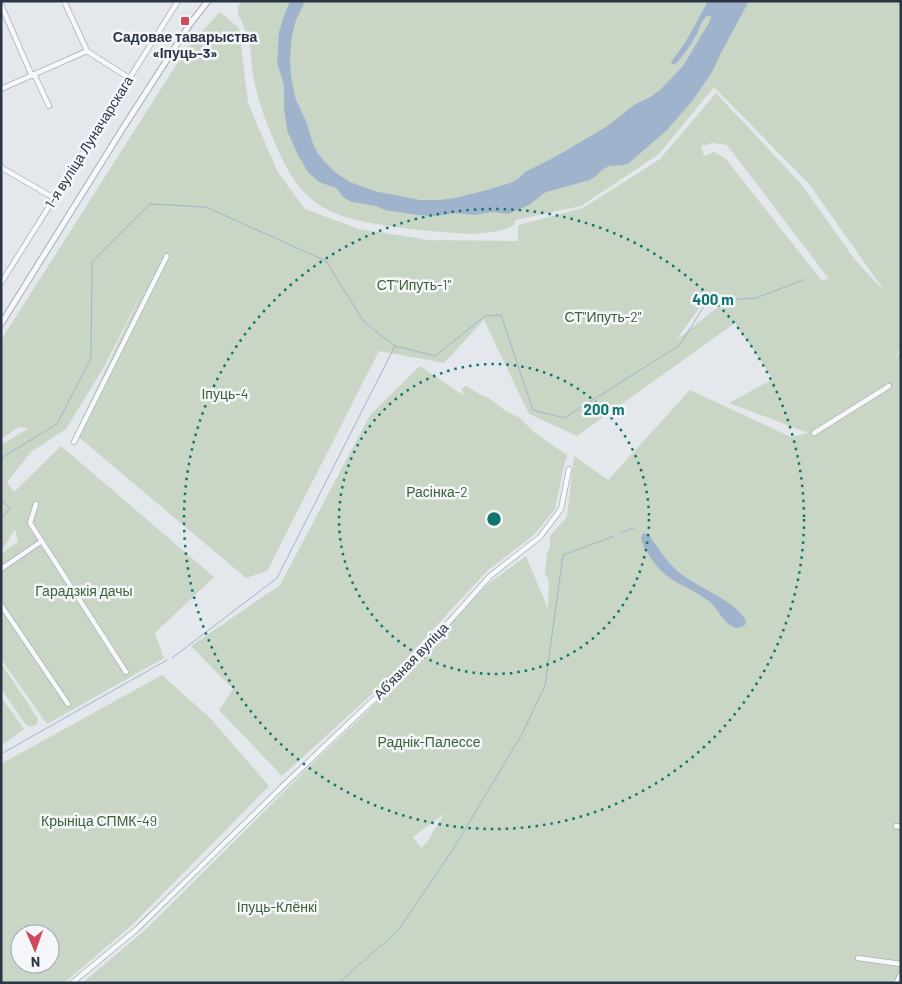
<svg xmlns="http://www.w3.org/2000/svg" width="902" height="984" viewBox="0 0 902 984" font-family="Barlow,sans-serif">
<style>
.green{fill:#c9d6c5;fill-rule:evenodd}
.water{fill:#9fb4cc}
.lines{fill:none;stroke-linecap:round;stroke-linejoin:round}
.stream{stroke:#9fb4cc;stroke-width:1}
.minor-casing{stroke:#a9aeb7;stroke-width:6}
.tertiary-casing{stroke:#a9aeb7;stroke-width:7}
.minor{stroke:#f7f8fa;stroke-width:4.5}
.tertiary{stroke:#f7f8fa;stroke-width:5}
.ring{fill:none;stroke:#0f766e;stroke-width:2.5;stroke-dasharray:2.5 5}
.poi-dot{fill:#d1495b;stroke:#f4f6f9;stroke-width:2}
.labels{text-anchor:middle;stroke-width:5;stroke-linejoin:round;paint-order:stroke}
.poi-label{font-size:14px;font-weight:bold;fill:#2b3445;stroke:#f4f6f9}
.street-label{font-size:14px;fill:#2b3445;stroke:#f4f6f9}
.park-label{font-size:14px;fill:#3f6138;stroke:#f4f6f9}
.centre{fill:#0f766e;stroke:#f4f6f9;stroke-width:2.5}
.ring-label{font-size:15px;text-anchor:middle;font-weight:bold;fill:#0f766e;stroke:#f4f6f9;stroke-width:5;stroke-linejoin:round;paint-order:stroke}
</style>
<rect width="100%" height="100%" fill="#e4e7ec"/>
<g class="green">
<path d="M242 1H901V347L894 361 901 350V983H82L144 931 313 763 370 709 489 583 526 556 548 609 549 580 546 576 545 571 547 554 550 547V536L567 517 574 456 608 480 690 390 791 437 808 433 729 403 773 379 735 323 577 436 529 414 484 320 444 363 379 351 267 571 246 578 75 434 145 286 104 367 66 429 31 452 7 482 14 492 61 446 214 577 155 633 164 658 47 724 1 659V553L18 542 15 529 1 552V445L29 428 19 427 1 439V340L187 48 220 12 239 28 248 103 277 171 305 209 359 229 429 240 518 241V225L583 208 660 159 716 93 802 185 855 260 886 293 809 184 714 87 659 154 581 206 515 220V224C506 232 483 233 471 234 440 232 409 230 377 224 352 220 327 214 308 196 290 179 279 154 270 131 260 106 252 82 251 55 251 43 246 33 242 22 241 19 238 15 238 12 237 8 239 4 242 1ZM713 143 727 145 829 279 821 280 726 159 714 152 704 156 701 146ZM732 295V296L676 340 708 296ZM445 813 427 842 421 848 413 837Z"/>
<path d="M420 366 463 395 462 389 465 386H467L479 394 489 398 503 409 520 418 535 433 567 455V459L565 461 555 509 535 534 487 571 382 685 282 776 219 710 233 689 191 646 280 585 370 415Z"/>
<path d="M1 663 38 719 37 724 31 727 26 725 1 689Z"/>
<path d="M162 675 211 719 269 786 131 926 64 983H1V764ZM20 934H50V964H20Z"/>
<path d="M1 697 24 729 1 746Z"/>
</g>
<g class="water">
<path d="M290 1H305L296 20 292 36 290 60 291 76 294 92 296 100 306 121 313 144 317 152 323 160 336 173 350 182 374 191 420 200H439L455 198 487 190 510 183 519 178 525 172 555 157 606 127 634 105 652 96 661 89 683 66 710 21 711 17 710 16H707C701 21 700 27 697 34 691 44 684 56 675 64H672L671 62 685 43 708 1H749L721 53 712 72 693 100 667 130 629 163 623 165 609 166 602 170 596 176 590 180 546 192 529 205 508 214 491 212 475 215 454 213 436 216 417 215 385 210 376 206 352 202 344 198 336 188 319 182 308 172 298 155 287 130 284 108V85L277 62 279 32 285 13Z"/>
<path d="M643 533 647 534 649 535C659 549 667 563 681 574 699 588 736 601 746 621L745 625C741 627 738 629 734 627 724 624 718 609 710 602 687 584 665 583 649 555 645 549 642 544 641 537Z"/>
</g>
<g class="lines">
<g class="stream">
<path d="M1 458 57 424 91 358 92 262 150 204 206 207 326 261 364 322 395 346 435 356 485 316 501 315 533 410 564 418 680 345 707 301 756 298 803 280"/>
<path d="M1 500 10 509 1 518"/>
<path d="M621 533 634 528"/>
<path d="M172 658 277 578 395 346"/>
<path d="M1 754 167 660"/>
<path d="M338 983 397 932 452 851 522 734 545 686 563 555 614 536"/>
</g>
<defs>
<g id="minor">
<path d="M64 1 87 51 129 78"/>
<path d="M1 5 32 76"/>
<path d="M34 74 49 106"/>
<path d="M1 89 87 51"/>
<path d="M1 166 2 168 54 198"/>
<path d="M1 283 178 1"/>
<path d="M814 433 889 386"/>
<path d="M74 442 167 256"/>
<path d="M36 504 30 523 126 672"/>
<path d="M1 569 42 541"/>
<path d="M1 605 68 704"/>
<path d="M896 826 901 827"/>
<path d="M858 958 901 964"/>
<path d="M72 983 137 929 287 782 369 704 398 679 490 576 540 537 561 509 569 469"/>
<path d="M896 983 901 974"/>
</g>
<path id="tertiary" d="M1 324 123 128 190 24 208 1"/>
</defs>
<use href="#minor" class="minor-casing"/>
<use href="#tertiary" class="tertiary-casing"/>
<use href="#minor" class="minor"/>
<use href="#tertiary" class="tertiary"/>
</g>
<g class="ring">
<circle cx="494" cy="519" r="155"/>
<circle cx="494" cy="519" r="310"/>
</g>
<rect class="poi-dot" x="180" y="16" width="10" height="10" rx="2.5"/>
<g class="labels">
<g class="poi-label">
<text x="185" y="42">Садовае таварыства<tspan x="185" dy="16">«Іпуць-3»</tspan></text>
</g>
<g class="street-label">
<text transform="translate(89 142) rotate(-58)" y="5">1-я вуліца Луначарскага</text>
<text transform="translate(411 661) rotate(-46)" y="5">Абʼязная вуліца</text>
</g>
<g class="park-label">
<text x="414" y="290">СТ"Ипуть-1"</text>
<text x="603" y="322">СТ"Ипуть-2"</text>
<text x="225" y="399">Іпуць-4</text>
<text x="437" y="497">Расінка-2</text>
<text x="84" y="596">Гарадзкія дачы</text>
<text x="429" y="747">Раднік-Палессе</text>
<text x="99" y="826">Крыніца СПМК-49</text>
<text x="277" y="912">Іпуць-Клёнкі</text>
</g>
</g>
<circle cx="494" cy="519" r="8" class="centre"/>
<g class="ring-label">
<text x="713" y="305">400 m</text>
<text x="604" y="415">200 m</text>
</g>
<rect width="902" height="984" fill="none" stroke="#2b3445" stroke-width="5"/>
<g transform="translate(35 949) rotate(178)"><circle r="24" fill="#f4f6f9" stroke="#a4a8b1"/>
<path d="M0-4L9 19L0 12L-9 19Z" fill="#d1495b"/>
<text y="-8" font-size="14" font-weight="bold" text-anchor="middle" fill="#2b3445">N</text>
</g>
</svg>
